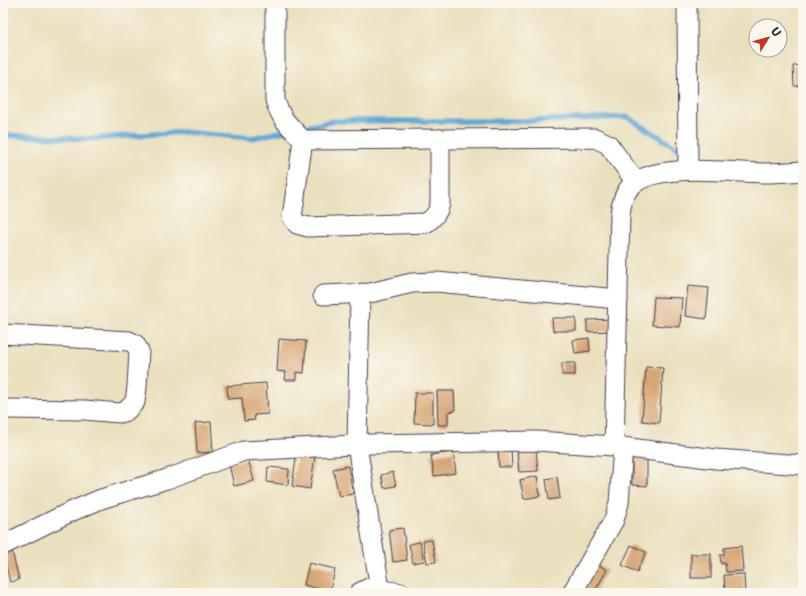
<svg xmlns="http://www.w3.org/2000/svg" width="806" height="596" viewBox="0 0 806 596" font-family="'Playpen Sans',sans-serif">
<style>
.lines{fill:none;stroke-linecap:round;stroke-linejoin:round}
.stream{stroke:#60a9d8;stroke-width:5.5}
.building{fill:#d7a674}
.minor-casing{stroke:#403e4f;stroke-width:21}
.minor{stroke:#fff;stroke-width:19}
</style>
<rect width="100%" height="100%" fill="#fbf7ec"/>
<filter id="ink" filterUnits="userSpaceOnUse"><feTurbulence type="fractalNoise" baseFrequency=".025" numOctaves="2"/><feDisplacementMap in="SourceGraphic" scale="8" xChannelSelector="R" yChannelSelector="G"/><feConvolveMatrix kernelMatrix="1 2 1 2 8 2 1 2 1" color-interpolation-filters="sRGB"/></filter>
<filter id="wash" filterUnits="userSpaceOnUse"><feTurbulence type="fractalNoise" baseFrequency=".012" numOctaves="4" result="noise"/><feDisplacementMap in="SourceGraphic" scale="16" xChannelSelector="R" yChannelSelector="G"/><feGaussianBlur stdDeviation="0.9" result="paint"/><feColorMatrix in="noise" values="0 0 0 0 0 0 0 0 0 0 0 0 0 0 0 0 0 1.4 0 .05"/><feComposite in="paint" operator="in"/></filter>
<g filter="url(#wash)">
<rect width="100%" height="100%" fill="#ebe0be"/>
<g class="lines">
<g class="stream">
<path d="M298 129 334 121H529L627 117 684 152"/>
<path d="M3 135 87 139 183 132 252 138 289 130"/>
</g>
</g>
<g id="blocks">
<g class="building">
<path d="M803 65V86H794L793 66Z"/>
<path d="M688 286 709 288 706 319 685 316Z"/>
<path d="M654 297 682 298 680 327 652 325Z"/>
<path d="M552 318H576V331H553Z"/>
<path d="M613 319V331L587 332V320Z"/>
<path d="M589 338 590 351 575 353 573 340Z"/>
<path d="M279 339 306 341 304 373 296 372V380H285L286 372 277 371Z"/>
<rect x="562" y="363" width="13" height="12"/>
<path d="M646 367 663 368 659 423 642 421Z"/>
<path d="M266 383 268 414 254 415 255 420 244 421 242 398 228 399 227 386Z"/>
<path d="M437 391H454L455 411 448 412V425H438Z"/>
<path d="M415 393H433V424L414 423Z"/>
<path d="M211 422 213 452 197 453 195 423Z"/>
<path d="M511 448 512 467H499L498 449Z"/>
<path d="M536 449 538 471 519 472 517 450Z"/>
<path d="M453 452 456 473 434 476 431 455Z"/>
<path d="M297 453 315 457 310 489 292 486Z"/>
<path d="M632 454H647V486L632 485Z"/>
<path d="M248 459 254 481 234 486 229 464Z"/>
<path d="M348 466 353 494 339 496 333 469Z"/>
<path d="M268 467 289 469 288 485 267 482Z"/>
<path d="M393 472 396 486 384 488 381 475Z"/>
<path d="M537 476 540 496 524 499 520 480Z"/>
<path d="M557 477 560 498 549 500 546 479Z"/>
<path d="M403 528 407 560 393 562 389 530Z"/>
<path d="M432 540 436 562 427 563 423 541Z"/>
<path d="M420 542 424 561 413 563 409 544Z"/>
<path d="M631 545 646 552 637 572 622 565Z"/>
<path d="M741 546 743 571 726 572 725 563 721 564 720 555H724V548Z"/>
<path d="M11 547 19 580 10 582 3 553Z"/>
<rect x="691" y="554" width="20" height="24"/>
<path d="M594 562 607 570 596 589 603 593H577Z"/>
<path d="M309 563 335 569 330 592 304 585Z"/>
<path d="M744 574 745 593H725L724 575Z"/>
</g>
</g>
</g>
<g filter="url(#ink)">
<use href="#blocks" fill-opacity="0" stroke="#403e4f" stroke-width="1"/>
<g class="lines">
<defs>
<g id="minor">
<path d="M275 3V100C280 118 290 127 303 140L595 138 608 144 636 182"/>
<path d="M687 3 688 170"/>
<path d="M303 140 292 217 297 224 308 227 426 223C434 218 438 213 440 204V139"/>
<path d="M360 294 357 445 380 589"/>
<path d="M323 295 370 293 412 283 436 282 618 299"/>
<path d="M3 334 129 341 135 344 139 351 137 387 135 402 126 411 120 413 84 410 3 409"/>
<path d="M614 446 716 459 803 465"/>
<path d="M3 545 68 513 101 499 167 479 244 451 370 444 536 441 614 446 620 215C621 204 623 195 630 187 654 161 730 173 763 173 777 173 790 172 803 171"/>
<path d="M359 593 369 588 401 593"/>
<path d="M572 593 614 520 619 503 623 447"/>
</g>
</defs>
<use href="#minor" class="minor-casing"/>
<use href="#minor" class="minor"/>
</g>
</g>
<rect width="806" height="596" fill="none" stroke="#fbf7ec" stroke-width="16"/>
<g transform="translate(768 38) rotate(53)"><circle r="19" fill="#fbf7ec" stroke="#a4a2a5"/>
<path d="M0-3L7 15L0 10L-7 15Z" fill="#c8321e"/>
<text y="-6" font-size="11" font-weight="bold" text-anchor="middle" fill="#22223b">U</text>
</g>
</svg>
